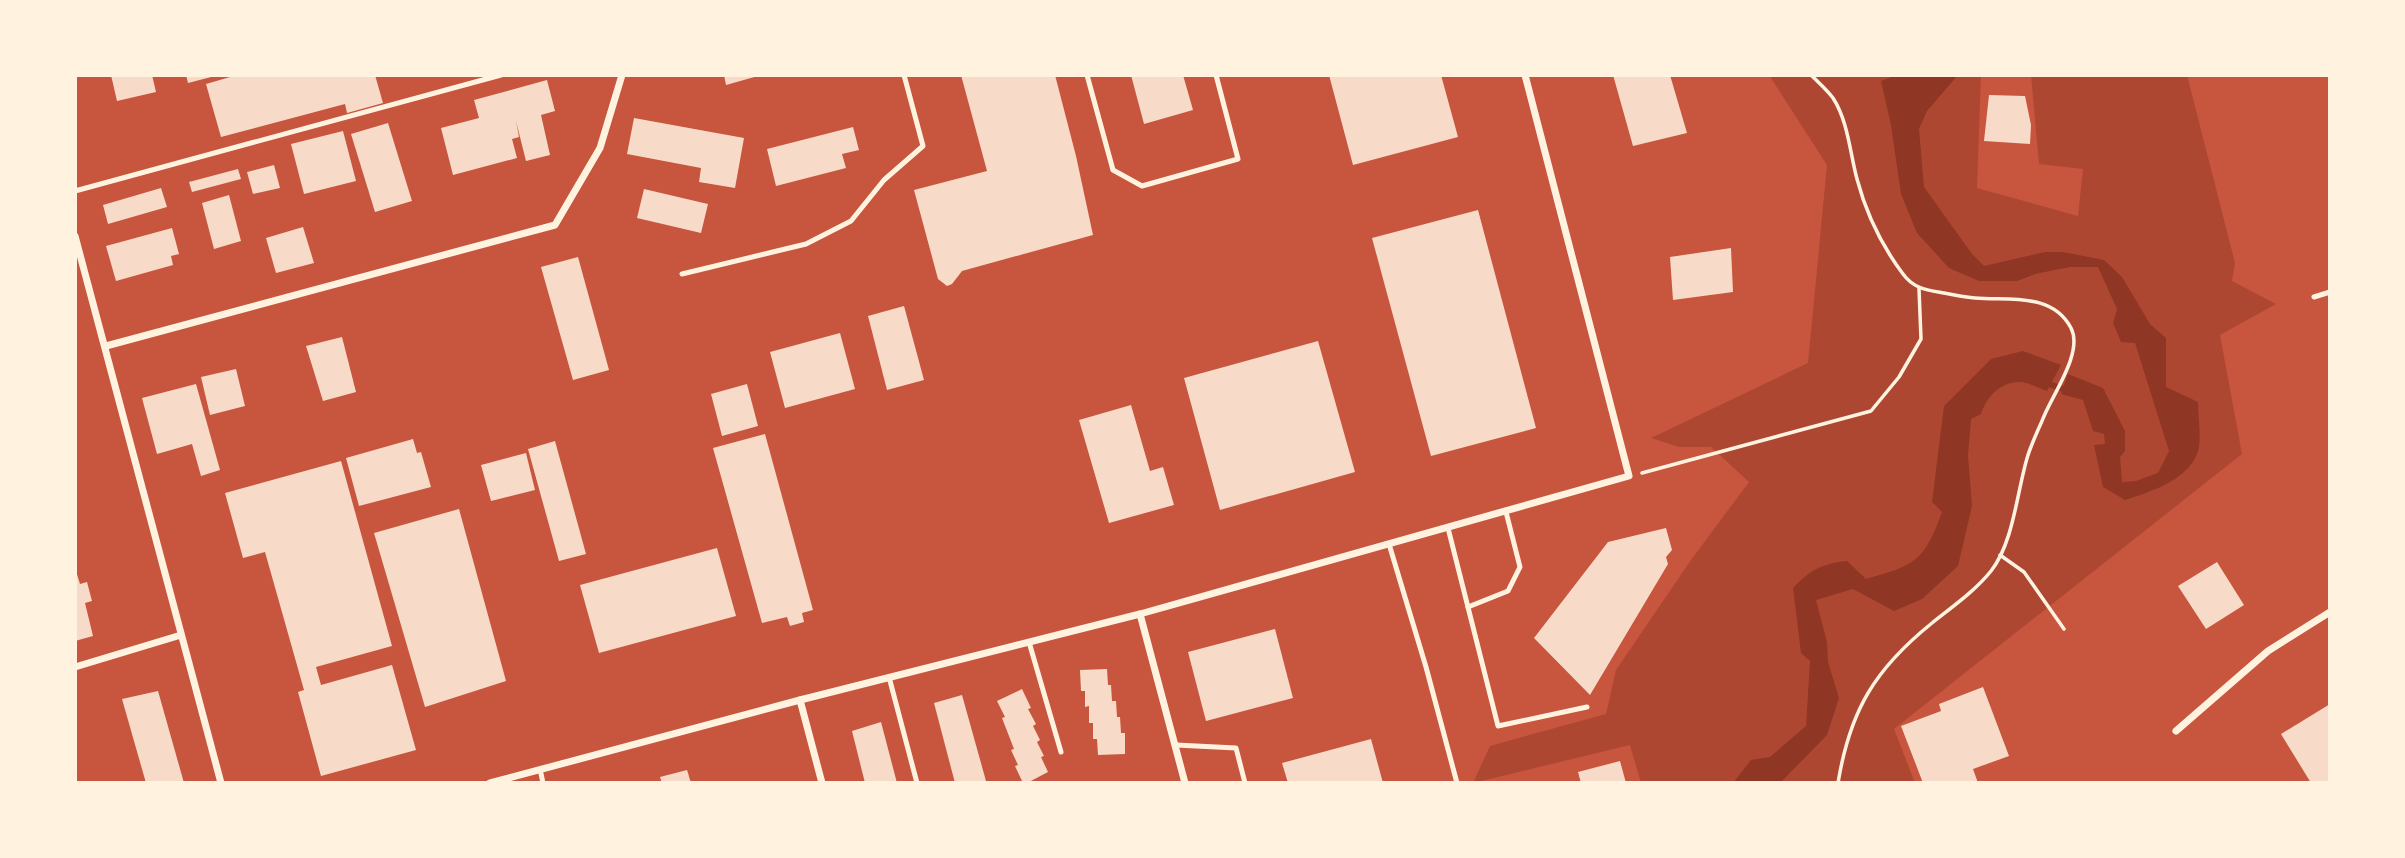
<svg xmlns="http://www.w3.org/2000/svg" width="2405" height="858" viewBox="0 0 2405 858" font-family="'Roboto Condensed',sans-serif">
<style>
.green{fill:#ae4732}
.water{fill:#8f3625}
.lines{fill:none;stroke-linecap:round;stroke-linejoin:round}
.stream{stroke:#8f3625;stroke-width:6}
.building{fill:#f7dbc8}
.path{stroke:#fff3e0;stroke-width:3.5}
.service{stroke:#fff3e0;stroke-width:5}
.minor{stroke:#fff3e0;stroke-width:7}
</style>
<rect width="100%" height="100%" fill="#c8553d"/>
<path class="green" d="M1769 75H1981L1977 188 2078 216 2083 169 2039 164 2031 75H2187L2235 263 2232 281 2276 304 2220 335 2242 454 1894 729 1915 783H1641L1630 745 1473 783 1490 746 1606 714 1616 670 1691 560 1749 482 1711 447H1679L1651 438 1808 363 1827 165Z"/>
<g class="water">
<path d="M1897 75H1958L1927 111 1919 129 1924 187 1972 254 1984 266 2045 252H2063L2104 260 2122 277 2150 324 2166 338V387L2198 402C2198 417 2201 433 2199 447 2193 479 2150 492 2125 500L2103 487 2094 445 2105 444 2104 434 2093 431 2083 400 2061 394 2068 374 2103 388 2125 431V451L2120 457 2122 482 2136 481 2158 473 2169 451 2135 343 2121 342 2113 323 2117 309 2098 267H2070L2035 274 2017 281H1979L1949 268 1917 233 1901 194 1891 125 1881 81Z"/>
<path d="M2023 351 2061 365 2047 391C2039 388 2027 382 2019 382 2000 382 1986 398 1981 414L1971 419 1968 455 1972 506 1958 566 1922 599 1894 611 1853 589 1816 600 1827 642 1828 662 1839 698 1827 735 1780 783H1733L1751 760 1770 757 1806 726 1810 661 1801 653 1793 588C1811 570 1820 564 1847 561L1866 579C1915 565 1924 562 1942 512L1932 502 1944 406 1991 359Z"/>
</g>
<g class="lines">
<path class="stream" d="M2043 382 2069 391"/>
</g>
<g class="building">
<path d="M111 75H152L156 92 117 101Z"/>
<path d="M186 75H215V76L188 83Z"/>
<path d="M237 75H375L383 103 347 113 345 104 221 137 206 84Z"/>
<path d="M724 75H758V76L726 85Z"/>
<path d="M961 75H1055L1076 156 1093 235 962 271 952 284 947 286 938 279 914 190 987 171Z"/>
<path d="M1131 75H1183L1193 110 1144 124Z"/>
<path d="M1329 75H1441L1458 137 1353 165Z"/>
<path d="M1613 75H1670L1687 133 1633 146Z"/>
<path d="M547 80 555 111 541 115 550 155 526 161 516 121 519 137 512 139 517 158 453 175 441 128 479 118 474 100Z"/>
<path d="M1989 95 2025 96 2031 125 2030 144 1984 141Z"/>
<path d="M634 118 744 138 735 188 699 182 701 168 627 154Z"/>
<path d="M388 123 412 201 375 212 351 134Z"/>
<path d="M853 127 859 150 842 154 846 168 776 186 767 149Z"/>
<path d="M343 131 356 181 304 194 291 144Z"/>
<path d="M274 165 280 188 253 194 247 172Z"/>
<path d="M238 169 241 179 192 192 189 182Z"/>
<path d="M161 188 167 207 108 224 103 205Z"/>
<path d="M644 189 708 204 701 233 637 218Z"/>
<path d="M229 195 241 241 214 249 202 203Z"/>
<path d="M1478 210 1536 428 1431 456 1372 238Z"/>
<path d="M303 227 314 263 276 273 266 238Z"/>
<path d="M172 228 179 254 171 256 173 265 116 281 106 246Z"/>
<path d="M1731 248 1733 292 1673 300 1670 257Z"/>
<path d="M578 257 609 370 573 380 541 267Z"/>
<path d="M904 306 924 380 887 390 868 316Z"/>
<path d="M840 333 855 389 785 408 770 352Z"/>
<path d="M342 337 356 392 323 401 306 346Z"/>
<path d="M1318 341 1355 472 1220 510 1184 378Z"/>
<path d="M236 369 245 406 210 415 201 377Z"/>
<path d="M196 384 220 470 201 476 192 444 157 454 142 398Z"/>
<path d="M747 384 758 426 722 436 711 394Z"/>
<path d="M1131 405 1150 471 1163 467 1174 505 1109 523 1079 420Z"/>
<path d="M765 434 813 610 802 613 804 622 790 626 787 617 762 623 713 448Z"/>
<path d="M413 439 417 453 421 452 431 487 359 506 346 458Z"/>
<path d="M555 441 586 554 559 561 528 449Z"/>
<path d="M526 453 535 490 491 501 481 465Z"/>
<path d="M341 461 392 646 316 667 321 685 392 665 416 750 321 776 298 692 304 690 265 552 243 558 225 493Z"/>
<path d="M459 509 506 681 425 707 374 533Z"/>
<path d="M1666 528 1672 550 1666 557 1668 564 1590 695 1534 638 1608 542Z"/>
<path d="M717 548 736 616 599 653 580 585Z"/>
<path d="M2217 562 2244 605 2206 629 2178 586Z"/>
<path d="M76 571 80 584 87 582 92 601 85 603 93 636 75 641Z"/>
<path d="M1275 629 1293 698 1206 721 1188 652Z"/>
<path d="M1107 669 1108 685H1111L1112 701H1116L1117 717H1120L1121 733H1125V754L1098 755 1097 739H1093V723H1089V706L1085 707V691H1081L1080 670Z"/>
<path d="M1983 687 2009 756 1973 769 1978 783H1923L1901 726 1941 711 1939 704Z"/>
<path d="M1022 689 1031 708 1028 709 1036 724 1033 726 1040 740 1037 742 1044 756 1041 757 1048 772 1027 783H1023L1015 766 1018 765 1011 750 1014 749 1002 718 1005 717 997 701Z"/>
<path d="M158 691 184 783H146L122 699Z"/>
<path d="M962 695 986 781 975 783H955L934 703Z"/>
<path d="M2330 704V783H2311L2281 734Z"/>
<path d="M881 722 897 783H865L852 731Z"/>
<path d="M1371 739 1383 783H1288L1282 763Z"/>
<path d="M1620 761 1626 783H1581L1578 772Z"/>
<path d="M687 770 691 783H662L660 777Z"/>
</g>
<g class="lines">
<g class="path">
<path d="M1811 75C1818 82 1827 90 1833 98 1848 121 1850 153 1857 179 1866 213 1882 246 1903 274 1914 289 1927 290 1944 293 1954 295 1965 297 1975 298 2009 301 2052 292 2071 328 2084 353 2051 396 2042 421 2037 432 2032 443 2028 455 2017 490 2014 542 1991 571 1975 591 1952 607 1932 623 1875 669 1850 710 1838 783"/>
<path d="M1642 473 1871 411 1899 377 1921 339 1919 289"/>
<path d="M2000 555 2024 572 2064 629"/>
</g>
<g class="service">
<path d="M1087 75 1113 170 1142 186 1238 159 1216 75"/>
<path d="M75 191 501 75"/>
<path d="M682 274 806 244 851 221 884 180 923 146 904 75"/>
<path d="M2314 297 2330 292"/>
<path d="M1448 528 1498 726 1587 707"/>
<path d="M1389 544 1426 667 1457 783"/>
<path d="M1468 607 1508 591 1520 567 1506 512"/>
<path d="M1029 642 1061 752"/>
<path d="M889 677 917 783"/>
<path d="M1176 745 1236 748 1245 783"/>
<path d="M540 769 543 783"/>
</g>
<g class="minor">
<path d="M75 236 221 783"/>
<path d="M106 346 555 225 600 148 622 75"/>
<path d="M1140 614 1185 783"/>
<path d="M75 667 181 635"/>
<path d="M800 700 822 783"/>
<path d="M2176 731 2268 651 2330 612"/>
<path d="M490 783 800 700 1140 614 1629 476 1525 75"/>
</g>
</g>
<rect width="2405" height="858" fill="none" stroke="#fff3e0" stroke-width="154"/>
</svg>
